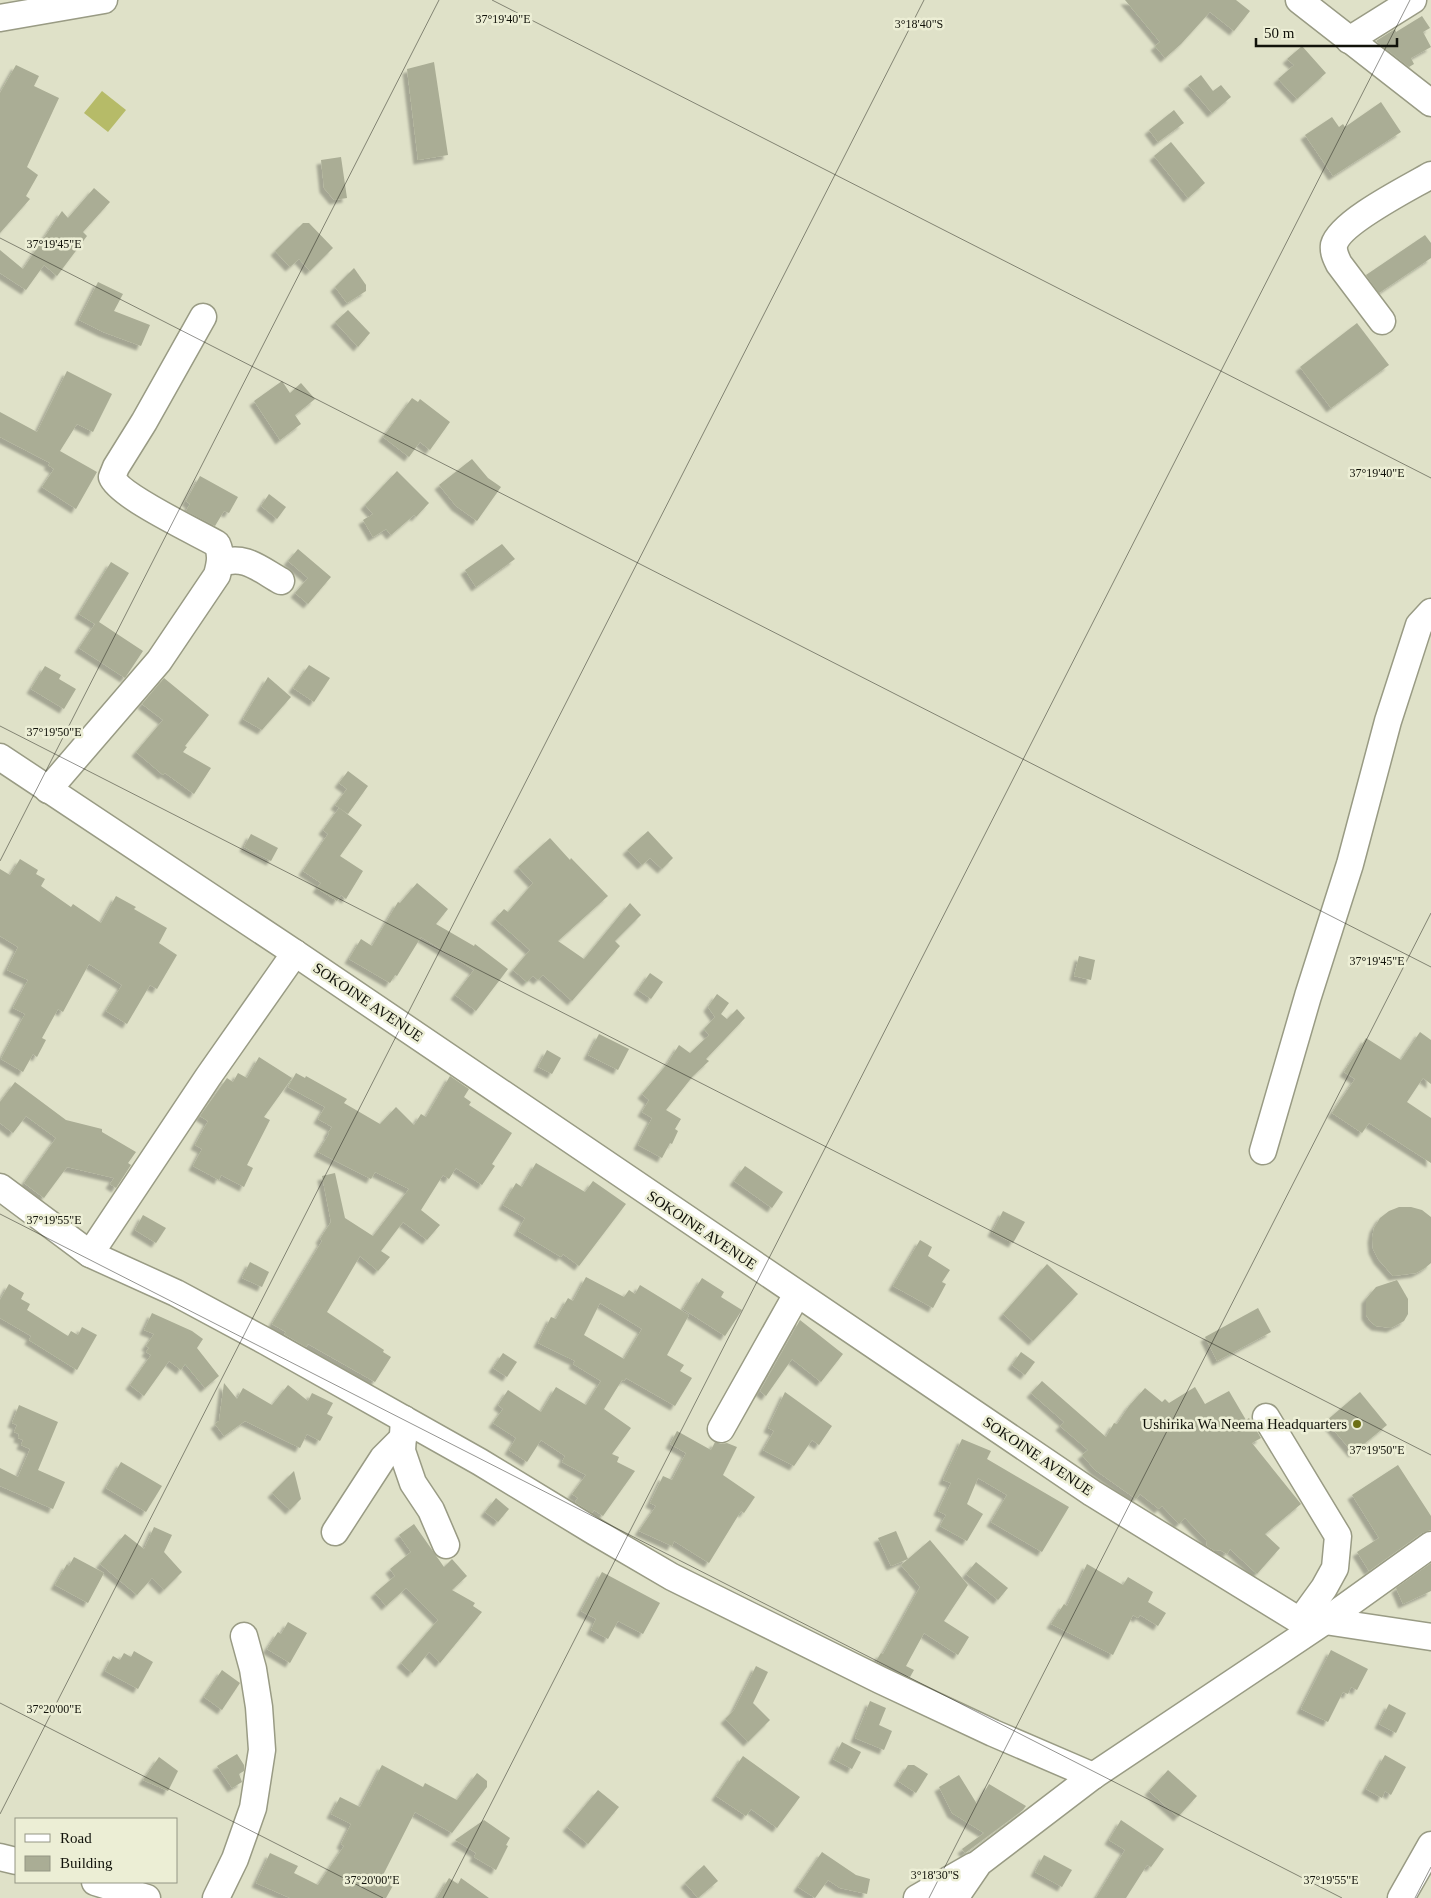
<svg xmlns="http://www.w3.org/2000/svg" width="1431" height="1898" viewBox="0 0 1431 1898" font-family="Georgia,serif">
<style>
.green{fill:#b6bb68}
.building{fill:#aaad95;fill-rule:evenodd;filter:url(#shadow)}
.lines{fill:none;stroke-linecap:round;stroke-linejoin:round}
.minor-casing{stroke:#999b84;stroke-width:29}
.minor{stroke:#fff;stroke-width:26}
.ticks{fill:none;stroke:#11120a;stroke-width:1;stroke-opacity:0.45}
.poi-dot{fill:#6d7015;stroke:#eceed5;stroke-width:2}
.labels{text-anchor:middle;stroke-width:5;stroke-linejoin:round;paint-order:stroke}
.street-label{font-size:15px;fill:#11120a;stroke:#eceed5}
.poi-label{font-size:15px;fill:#11120a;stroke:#eceed5;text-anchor:end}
.ticks-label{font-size:12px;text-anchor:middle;fill:#11120a;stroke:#eceed5;stroke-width:5;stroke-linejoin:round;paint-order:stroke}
</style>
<defs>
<filter id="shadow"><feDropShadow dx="-4.5" dy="4.5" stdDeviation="1" flood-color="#0004"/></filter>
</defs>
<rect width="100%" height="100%" fill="#dfe1c8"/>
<path class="green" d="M102 91 126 110 108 132 84 113Z"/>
<g class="building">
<path d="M1125 0H1236L1250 11 1234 31 1210 12 1181 44 1165 58 1155 46 1160 42Z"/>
<path d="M1422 16 1430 28 1423 32 1431 47 1411 58 1414 64 1409 67 1376 41 1395 29 1396 32Z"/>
<path d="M1302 46 1326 73 1297 99 1278 79 1294 65 1287 59Z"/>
<path d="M434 62 448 155 418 160 407 69Z"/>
<path d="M16 65 39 76 34 86 59 98 27 167 38 175 26 196 30 199 0 233V93Z"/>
<path d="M1201 75 1213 91 1221 85 1231 97 1212 113 1188 85Z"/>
<path d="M1381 102 1401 132 1333 176 1305 135 1332 117 1339 127 1343 124 1345 127Z"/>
<path d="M1174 110 1184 123 1158 142 1149 130Z"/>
<path d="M1171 142 1205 183 1188 198 1154 156Z"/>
<path d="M341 157 347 198 334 200 324 188 321 160Z"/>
<path d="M94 188 110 202 83 232 87 236 57 276 44 265 26 290 0 273V250L23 269 62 211 68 218Z"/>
<path d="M303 223H309L333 248 310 271 299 259 290 267 275 251Z"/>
<path d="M1425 235 1431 243V258L1379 293 1366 275Z"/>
<path d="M354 268 366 285V291L347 303 335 287Z"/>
<path d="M98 282 123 294 114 311 150 325 141 346 103 332 79 320Z"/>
<path d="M348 310 370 333 358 347 335 322Z"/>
<path d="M1357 323 1389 365 1331 408 1300 367Z"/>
<path d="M67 371 112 394 93 432 77 424 60 451 97 472 76 509 42 487 54 469 48 465 50 463 0 437V412L37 432Z"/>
<path d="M282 381 290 393 301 383 315 399 295 415 301 424 280 440 254 401Z"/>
<path d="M412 398 418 402 420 399 450 422 430 450 420 442 409 457 383 437Z"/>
<path d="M472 459 488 478 501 487 477 521 456 506 439 485Z"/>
<path d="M397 471 429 503 416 517 414 515 391 535 386 529 373 537 363 520 373 514 365 505Z"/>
<path d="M200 476 238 497 229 513 224 511 215 526 186 511 190 504 186 501Z"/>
<path d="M269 494 286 507 277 519 261 506Z"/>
<path d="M502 544 515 559 476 587 465 570Z"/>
<path d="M298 549 331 577 308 604 295 593 308 578 288 561Z"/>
<path d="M111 562 129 573 99 622 143 651 125 678 79 648 95 624 79 614Z"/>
<path d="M309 665 330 678 314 702 293 688Z"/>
<path d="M45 666 61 675 59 679 76 689 64 709 31 689Z"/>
<path d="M268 677 291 697 262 730 243 719Z"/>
<path d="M164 678 209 715 185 746 187 747 183 752 211 768 194 794 165 773 163 775 136 752 163 720 142 704Z"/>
<path d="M348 771 368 786 348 814 335 805 347 789 339 783Z"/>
<path d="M339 808 362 825 340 856 363 871 346 899 341 895 337 901 317 888 321 883 303 871 328 834 323 830Z"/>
<path d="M648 831 673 858 662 869 650 858 642 865 627 850Z"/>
<path d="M251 834 278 848 271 861 244 847Z"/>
<path d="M550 838 570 860 571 858 608 896 558 941 584 959 630 903 641 915 615 941 620 946 572 1001 543 975 538 980 533 976 527 982 513 970 530 950 495 919 504 909 508 912 533 883 518 867Z"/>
<path d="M20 859 38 870 36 874 45 879 41 886 71 907 73 904 101 923 116 896 136 907 134 909 167 928 159 943 177 955 157 989 150 985 127 1024 106 1011 122 985 89 964 63 1012 58 1009 42 1038 46 1040 37 1057 33 1054 23 1072 1 1059 25 1014 13 1008 28 980 7 970 18 947 0 936V869L10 875Z"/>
<path d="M417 883 448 909 436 924 474 946 475 944 508 969 476 1011 455 995 474 970 421 937 397 976 395 975 390 983 349 959 361 939 372 946 398 902 400 903Z"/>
<path d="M1079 956 1095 960 1091 980 1074 976Z"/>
<path d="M650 973 663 982 651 999 638 990Z"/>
<path d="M717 994 729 1003 721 1014 727 1019 737 1009 745 1018 706 1059 709 1061 693 1076 666 1110 681 1119 675 1129 678 1131 672 1144 670 1143 662 1158 638 1145 652 1118 642 1112 649 1100 642 1094 667 1064 679 1045 690 1053 709 1035 704 1029 715 1017 708 1007Z"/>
<path d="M1420 1032 1431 1040V1084L1423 1078 1407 1102 1431 1118V1163L1369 1123 1362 1133 1332 1113 1355 1079 1344 1072 1366 1038 1401 1060Z"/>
<path d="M599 1034 629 1049 618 1070 588 1055Z"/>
<path d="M547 1050 561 1058 552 1074 538 1067Z"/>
<path d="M259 1057 292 1078 264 1117 270 1120 247 1165 253 1168 244 1187 221 1175 219 1180 193 1166 202 1149 195 1145 208 1121 200 1116 227 1078 233 1082 238 1073 247 1078Z"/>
<path d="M296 1073 305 1078 306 1076 347 1099 344 1103 380 1124 396 1107 414 1125 421 1114 426 1117 450 1076 469 1089 464 1097 471 1102 469 1105 512 1133 492 1164 495 1166 482 1185 456 1168 449 1179 443 1175 421 1210 440 1225 427 1240 403 1222 381 1251 390 1257 378 1271 360 1256 327 1312 384 1350 383 1352 391 1357 375 1382 308 1344 306 1347 284 1334 286 1332 272 1324 322 1241 320 1239 331 1222 322 1176 335 1173 345 1218 373 1236 409 1189 375 1172 371 1179 318 1152 329 1134 328 1133 332 1127 318 1119 325 1107 288 1087Z"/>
<path d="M15 1082 66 1120 102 1129V1132L136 1152 128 1163 131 1165 116 1188 110 1184 114 1178 67 1167 44 1198 24 1183 56 1138 26 1116 13 1133 0 1123V1102Z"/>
<path d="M536 1163 585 1192 593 1181 626 1204 579 1266 563 1254 561 1257 518 1231 525 1218 503 1205 516 1183 522 1187Z"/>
<path d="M745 1166 783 1192 772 1208 734 1181Z"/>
<path d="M1399 1207H1411L1422 1210 1431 1217V1263L1425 1268 1416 1273 1393 1276 1378 1259 1373 1249 1372 1238 1374 1228 1380 1218 1389 1211Z"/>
<path d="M1003 1211 1025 1222 1013 1243 992 1232Z"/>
<path d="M143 1215 166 1228 156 1243 135 1230Z"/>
<path d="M920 1240 932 1247 928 1256 950 1270 942 1282 946 1284 933 1308 893 1286Z"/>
<path d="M250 1262 269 1272 262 1287 242 1278Z"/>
<path d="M1047 1264 1078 1294 1033 1341 1003 1314Z"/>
<path d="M586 1277 624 1297 629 1290 635 1294 640 1285 689 1315 667 1355 684 1365 680 1371 692 1378 675 1406 626 1378 624 1381 622 1380 604 1409 631 1428 612 1454 619 1457 617 1462 635 1471 603 1516 594 1510 592 1513 575 1502 578 1498 572 1494 586 1475 562 1462 565 1456 541 1440 527 1462 509 1450 516 1438 493 1423 503 1409 498 1405 508 1390 541 1412 556 1387 586 1405 601 1381 573 1364 575 1361 538 1343 551 1317 556 1319 568 1298 573 1301ZM600 1303 642 1329 624 1359 584 1335Z"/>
<path d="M702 1278 724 1292 721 1297 742 1310 725 1336 683 1309Z"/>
<path d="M1397 1280 1408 1299V1314L1404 1321 1391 1328 1376 1326 1370 1321 1366 1315V1299L1376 1287Z"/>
<path d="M9 1284 24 1293 21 1299 30 1304 27 1310 68 1336 71 1331 78 1335 82 1327 97 1335 77 1370 29 1340 31 1336 0 1318V1300Z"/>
<path d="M1258 1308 1271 1332 1217 1361 1205 1337Z"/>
<path d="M152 1313 192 1331 203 1339 197 1348 219 1376 205 1388 185 1364 181 1370 169 1361 144 1396 130 1385 151 1355 146 1352 149 1348 146 1346 154 1334 144 1330Z"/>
<path d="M800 1320 843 1354 821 1382 792 1359 766 1396 760 1391Z"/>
<path d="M1021 1352 1035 1362 1025 1375 1012 1365Z"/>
<path d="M503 1353 517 1362 507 1377 493 1368Z"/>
<path d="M1042 1381 1106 1437 1114 1423 1117 1424 1129 1406 1145 1388 1162 1402 1165 1399 1169 1403 1195 1387 1205 1404 1229 1391 1246 1420 1249 1418 1261 1438 1252 1443 1301 1504 1265 1534 1280 1548 1257 1574 1230 1549 1227 1554 1220 1550 1215 1551 1207 1546 1206 1540 1185 1518 1179 1524 1162 1506 1159 1509 1140 1494 1136 1499 1095 1470 1082 1455 1088 1450 1060 1426 1064 1422 1031 1393Z"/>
<path d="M224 1383 237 1399 243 1388 272 1405 288 1385 308 1401 312 1393 333 1403 327 1414 333 1417 320 1441 307 1434 300 1448 245 1421 224 1436 215 1424 219 1421Z"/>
<path d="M785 1392 832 1426 819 1445 812 1440 794 1466 763 1450 774 1431 768 1428Z"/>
<path d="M1360 1392 1387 1425 1353 1453 1326 1421Z"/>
<path d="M19 1405 58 1422 38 1470 65 1482 53 1509 0 1486V1468L18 1477 30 1449 21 1445 23 1440 18 1438 19 1434 14 1432 17 1425 12 1423Z"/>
<path d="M677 1431 711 1450 715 1442 721 1444 727 1443 737 1447 723 1475 755 1497 744 1513 741 1511 709 1563 674 1541 672 1546 639 1531 656 1506 650 1503 663 1476 672 1480 686 1453 670 1444Z"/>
<path d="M962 1439 991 1451 987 1459 1069 1507 1042 1552 991 1522 1007 1495 978 1478 967 1504 983 1514 967 1541 940 1526 946 1515 938 1511 951 1483 943 1480Z"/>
<path d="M121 1462 162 1486 146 1512 106 1488Z"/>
<path d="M1398 1465 1431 1516V1530L1422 1533 1369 1571 1357 1552 1379 1538 1352 1495Z"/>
<path d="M294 1471 301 1499 290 1510 272 1493Z"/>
<path d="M496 1498 509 1509 498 1522 485 1512Z"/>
<path d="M414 1524 444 1567 452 1559 467 1576 452 1590 475 1603 473 1606 482 1612 440 1663 429 1652 412 1673 401 1663 438 1620 406 1588 386 1606 375 1593 395 1576 390 1569 411 1552 399 1535Z"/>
<path d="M154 1527 172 1535 164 1552 182 1572 164 1590 152 1578 137 1595 100 1564 125 1534 144 1549Z"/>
<path d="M896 1531 908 1559 891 1566 878 1538Z"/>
<path d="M930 1540 968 1585 944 1621 969 1637 958 1655 924 1633 906 1666 914 1670 910 1677 876 1661 881 1653 883 1654 920 1587 901 1565Z"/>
<path d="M74 1557 104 1573 88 1603 55 1585 67 1564 69 1566Z"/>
<path d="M976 1562 1008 1588 998 1600 966 1574Z"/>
<path d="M1431 1563V1591L1403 1604 1396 1588Z"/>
<path d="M1087 1564 1123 1585 1128 1577 1153 1592 1148 1602 1166 1613 1158 1626 1140 1615 1138 1618 1133 1615 1113 1655 1051 1624 1064 1604 1067 1606Z"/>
<path d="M602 1572 660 1603 643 1634 618 1621 608 1639 591 1630 596 1619 581 1611Z"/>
<path d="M288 1622 307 1633 290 1663 267 1649 278 1632 281 1634Z"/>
<path d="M1331 1650 1368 1669 1357 1690 1351 1687 1348 1694 1343 1692 1328 1722 1301 1709Z"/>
<path d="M134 1651 153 1662 138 1689 105 1671 113 1656 120 1660 124 1653 131 1657Z"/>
<path d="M756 1666 768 1672 753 1703 770 1720 748 1742 725 1719 734 1710Z"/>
<path d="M222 1670 240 1683 222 1710 204 1697Z"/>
<path d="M870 1701 886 1708 879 1725 892 1731 884 1750 855 1738Z"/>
<path d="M1389 1704 1406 1713 1396 1733 1379 1724Z"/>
<path d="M842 1742 861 1752 852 1769 833 1759Z"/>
<path d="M237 1754 244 1765V1771L239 1774 242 1782 232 1788 217 1766Z"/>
<path d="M1385 1755 1406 1767 1391 1795 1385 1791 1382 1798 1366 1789Z"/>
<path d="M743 1756 800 1797 777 1828 751 1809 746 1816 716 1796Z"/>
<path d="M159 1757 178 1771 168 1791 143 1780Z"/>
<path d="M382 1765 423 1787 425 1783 457 1800 477 1773 487 1781V1787L452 1833 415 1812 383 1875 395 1882 386 1898H290L256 1883 270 1853 298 1866 294 1873 318 1885 344 1846 341 1844 351 1824 331 1814 340 1797 360 1807Z"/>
<path d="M908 1765H914L928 1774 916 1793 898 1781Z"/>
<path d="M1168 1770 1197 1796 1178 1817 1149 1791Z"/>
<path d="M959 1775 977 1804 989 1784 1026 1806 1023 1810 965 1853 962 1849 984 1833 952 1813 939 1787Z"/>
<path d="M598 1790 619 1807 588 1844 567 1827Z"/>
<path d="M484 1820 510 1838 506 1845 508 1846 496 1870 474 1857 476 1853 455 1840Z"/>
<path d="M1121 1820 1164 1849 1151 1867 1147 1865 1126 1898H1096L1125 1850 1109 1840Z"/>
<path d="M822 1852 856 1875 870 1879 867 1894 840 1888 828 1880 815 1898 798 1887Z"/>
<path d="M1044 1855 1072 1870 1062 1887 1035 1872Z"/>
<path d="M704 1865 718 1881 698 1898 685 1883Z"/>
<path d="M449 1878 458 1884 461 1878 489 1898H437Z"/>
</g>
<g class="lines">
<defs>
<g id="minor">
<path d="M1299 0 1431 103"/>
<path d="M0 18 104 0"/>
<path d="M1349 40 1413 0"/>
<path d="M1382 321 1339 264C1336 258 1333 252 1334 245 1340 222 1409 188 1431 175"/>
<path d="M220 564C243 553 261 570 281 581"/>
<path d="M0 757 295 953 1092 1493 1300 1621H1325L1431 1637"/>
<path d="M48 790 159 661 217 575C220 564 222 555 217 544 196 532 119 496 112 477L116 467 144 422 203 317"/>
<path d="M1263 1151 1308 996 1350 864 1388 721 1419 625 1431 612"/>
<path d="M0 1187 90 1254 176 1293 267 1342 480 1462 595 1532 672 1577 880 1680 993 1733 1093 1776"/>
<path d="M90 1254 208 1077 295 953"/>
<path d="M1266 1417 1338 1536 1335 1568 1324 1588 1300 1621"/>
<path d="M404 1419 402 1451 413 1483 431 1510 446 1545"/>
<path d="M721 1429 797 1294"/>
<path d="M335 1532 383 1458 403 1438"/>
<path d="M0 1857 16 1861"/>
<path d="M95 1882 147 1898"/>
<path d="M216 1898 235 1859 253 1808 262 1750 259 1707 253 1669 244 1636"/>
<path d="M917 1898 973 1866"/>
<path d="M955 1898 979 1863 1093 1776 1325 1621 1431 1545"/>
<path d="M1401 1898 1431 1845"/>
</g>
</defs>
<use href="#minor" class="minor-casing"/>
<use href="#minor" class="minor"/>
</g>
<path class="ticks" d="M492 0 1431 478M0 238 1431 967M0 726 1431 1455M0 861 439 0M0 1214 1342 1898M0 1703 383 1898M0 1814 924 0M443 1898 1410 0M929 1898 1431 913M1415 1898 1431 1867"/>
<circle class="poi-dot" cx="1357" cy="1424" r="5"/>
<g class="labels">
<g class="street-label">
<text transform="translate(368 1002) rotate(34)" y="5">SOKOINE AVENUE</text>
<text transform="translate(702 1230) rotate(34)" y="5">SOKOINE AVENUE</text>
<text transform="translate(1038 1456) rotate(34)" y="5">SOKOINE AVENUE</text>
</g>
<g class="poi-label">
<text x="1347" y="1429">Ushirika Wa Neema Headquarters</text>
</g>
</g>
<g class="ticks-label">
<text x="503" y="23">37°19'40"E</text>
<text x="919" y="28">3°18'40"S</text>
<text x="54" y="248">37°19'45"E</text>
<text x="1377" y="477">37°19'40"E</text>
<text x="54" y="736">37°19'50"E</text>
<text x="1377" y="965">37°19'45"E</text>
<text x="54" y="1224">37°19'55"E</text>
<text x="1377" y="1454">37°19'50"E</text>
<text x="54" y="1713">37°20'00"E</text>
<text x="935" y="1879">3°18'30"S</text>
<text x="372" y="1884">37°20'00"E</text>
<text x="1331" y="1884">37°19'55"E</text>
</g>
<rect x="15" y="1818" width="162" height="65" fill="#eceed5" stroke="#949684"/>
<rect x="25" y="1834" width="25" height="8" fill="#ffffff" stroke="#949684"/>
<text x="60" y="1843" font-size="15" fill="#11120a">Road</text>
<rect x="25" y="1856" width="25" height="15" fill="#aaad95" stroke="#949684"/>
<text x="60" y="1868" font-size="15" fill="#11120a">Building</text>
<path d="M1256 38v8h141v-8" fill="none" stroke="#11120a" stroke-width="2.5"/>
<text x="1264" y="38" font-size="15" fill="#11120a" stroke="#eceed5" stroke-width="4" paint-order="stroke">50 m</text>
</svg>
